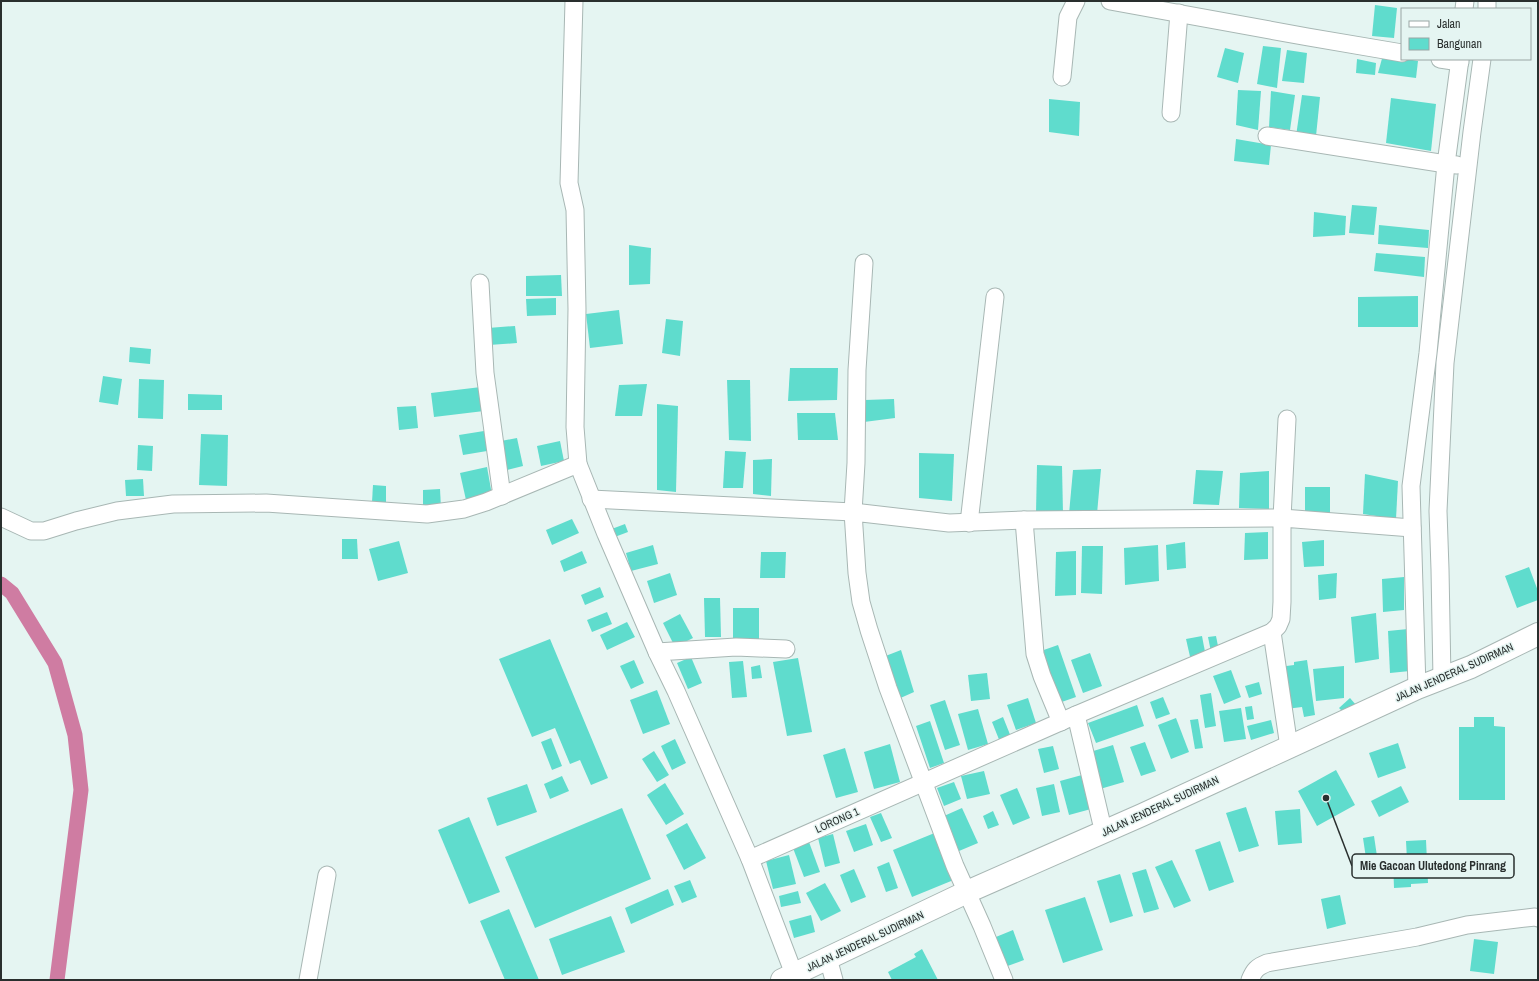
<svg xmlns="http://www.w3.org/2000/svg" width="1539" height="981" viewBox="0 0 1539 981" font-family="'Archivo Narrow',sans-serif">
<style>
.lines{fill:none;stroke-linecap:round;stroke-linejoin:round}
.canal{stroke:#cf7ca2;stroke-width:15}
.building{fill:#5fdccd}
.minor-casing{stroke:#a8b7b4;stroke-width:19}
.highway-casing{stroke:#a8b7b4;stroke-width:24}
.minor{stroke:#fff;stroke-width:17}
.highway{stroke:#fff;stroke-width:22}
.labels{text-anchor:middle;stroke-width:3;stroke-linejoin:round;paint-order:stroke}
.street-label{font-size:11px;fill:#292f2e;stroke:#e5f5f2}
.leader{fill:none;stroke:#292f2e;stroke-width:1.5}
.callout-dot{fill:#292f2e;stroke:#e5f5f2;stroke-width:1.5}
.callout{fill:#e5f5f2;stroke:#292f2e;stroke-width:1.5}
.callout-label{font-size:12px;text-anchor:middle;font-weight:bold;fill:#292f2e}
</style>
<rect width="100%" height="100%" fill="#e5f5f2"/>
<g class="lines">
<path class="canal" d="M1 584 12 593 55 663 75 735 81 790 57 980"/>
</g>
<g class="building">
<path d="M1375 5 1397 8 1394 38 1372 36Z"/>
<path d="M1263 46 1281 48 1277 88 1257 84Z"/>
<path d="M1225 48 1244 53 1238 83 1217 77Z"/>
<path d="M1287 50 1307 53 1304 83 1282 81Z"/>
<path d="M1383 55 1418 61 1416 78 1378 73Z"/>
<path d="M1357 59 1376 63 1375 75 1356 73Z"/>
<path d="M1238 90 1261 91 1258 130 1236 125Z"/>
<path d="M1271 91 1295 95 1290 130 1269 127Z"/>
<path d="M1302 95 1320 97 1316 136H1296Z"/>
<path d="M1391 98 1436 104 1431 151 1386 143Z"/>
<path d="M1049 99 1080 102 1079 136 1049 132Z"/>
<path d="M1236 139 1271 145 1269 165 1234 161Z"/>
<path d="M1352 205 1377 207 1374 235 1349 233Z"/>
<path d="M1314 212 1346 216 1345 235 1313 237Z"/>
<path d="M1379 225 1429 230 1428 248 1378 244Z"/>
<path d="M629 245 651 248 650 284 629 285Z"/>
<path d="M1376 253 1425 257 1424 277 1374 271Z"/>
<path d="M561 275 562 296H526V276Z"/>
<path d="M1418 296V327H1358V297Z"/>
<path d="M556 298V315L527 316 526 299Z"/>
<path d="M619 310 623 344 590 348 586 314Z"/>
<path d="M666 319 683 321 680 356 662 353Z"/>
<path d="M515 326 517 343 489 345 488 328Z"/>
<path d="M130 347 151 349 150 364 129 362Z"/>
<path d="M790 368H838L837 400 788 401Z"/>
<path d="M103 376 122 379 118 405 99 402Z"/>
<path d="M139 379 164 380 163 419 138 418Z"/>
<path d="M727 380H750L751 441 729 440Z"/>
<path d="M647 384 642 416H615L619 385Z"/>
<path d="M481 387 484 411 434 417 431 393Z"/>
<path d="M188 394 222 395V410H188Z"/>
<path d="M894 399 895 418 864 422 865 400Z"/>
<path d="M657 404 678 406 676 492 657 490Z"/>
<path d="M416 406 418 428 399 430 397 407Z"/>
<path d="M797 413H835L838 440H798Z"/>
<path d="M484 431 487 451 463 455 459 435Z"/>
<path d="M201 434 228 435 227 486 199 485Z"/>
<path d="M517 438 523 466 507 470 501 441Z"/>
<path d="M560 441 564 461 541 466 537 446Z"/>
<path d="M138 445 153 446 152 471 137 470Z"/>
<path d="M725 451 746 452 743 488H723Z"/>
<path d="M919 453 954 454 952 501 919 498Z"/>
<path d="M772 459 771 496 753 494V460Z"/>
<path d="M1037 465 1062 466 1063 513H1036Z"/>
<path d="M487 467 492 495 466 500 460 473Z"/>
<path d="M1101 469 1097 514H1069L1073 470Z"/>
<path d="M1196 470 1223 471 1219 505 1193 504Z"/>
<path d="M1269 471V509L1239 508 1240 473Z"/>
<path d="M1365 474 1398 481 1396 519 1363 514Z"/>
<path d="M143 479 144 496H126L125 480Z"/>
<path d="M373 485 386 486V503L372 502Z"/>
<path d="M1305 487H1330V517L1305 516Z"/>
<path d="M440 489 441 508H423V490Z"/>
<path d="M572 519 579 533 552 545 546 530Z"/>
<path d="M625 524 628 532 612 538 609 530Z"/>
<path d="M1268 532V559L1244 560 1245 533Z"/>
<path d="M342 539H357L358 559H342Z"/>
<path d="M1324 540V566L1304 567 1302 542Z"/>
<path d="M399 541 408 573 378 581 369 549Z"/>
<path d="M1185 542 1186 568 1167 570 1166 545Z"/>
<path d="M653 545 658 564 631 571 626 553Z"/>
<path d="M1158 545 1159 581 1125 585 1124 548Z"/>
<path d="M1082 546H1103L1102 594 1081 593Z"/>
<path d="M582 551 587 563 564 572 560 561Z"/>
<path d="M1076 551V595L1055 596 1056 552Z"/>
<path d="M761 552H786L785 578H760Z"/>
<path d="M1529 567 1538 591V600L1517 608 1505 576Z"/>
<path d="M670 573 677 595 654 603 647 581Z"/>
<path d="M1337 573 1336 598 1319 600 1318 575Z"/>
<path d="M1404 577V610L1383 612 1382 579Z"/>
<path d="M600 587 604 597 585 605 581 595Z"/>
<path d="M704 598H720L721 637H705Z"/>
<rect x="733" y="608" width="26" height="32"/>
<path d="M607 612 612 624 592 632 587 620Z"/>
<path d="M1376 613 1379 659 1355 663 1351 617Z"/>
<path d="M680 614 693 638 675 647 663 623Z"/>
<path d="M627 622 635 637 607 650 600 635Z"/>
<path d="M1408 629 1410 671 1390 673 1388 631Z"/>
<path d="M1202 636 1206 657 1191 661 1186 639Z"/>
<path d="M1216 636 1219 651 1211 652 1208 637Z"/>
<path d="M550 639 608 778 591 785 580 760 570 764 555 728 532 737 499 659Z"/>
<path d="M1058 645 1076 697 1056 704 1038 652Z"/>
<path d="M901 650 914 692 896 700 883 657Z"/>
<path d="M1090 653 1102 686 1083 693 1071 660Z"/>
<path d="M691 657 702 683 688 689 677 663Z"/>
<path d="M798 658 812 732 787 736 773 662Z"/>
<path d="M634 660 644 683 631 689 620 666Z"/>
<path d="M1307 660 1315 715 1304 717 1302 707 1286 709 1279 667 1294 665V662Z"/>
<path d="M743 661 747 697 732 698 729 662Z"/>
<path d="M760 665 762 678 752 679 751 667Z"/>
<path d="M1344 666V698L1316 701 1313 669Z"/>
<path d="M1231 670 1241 697 1224 704 1213 676Z"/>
<path d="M987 673 990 699 971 701 968 675Z"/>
<path d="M1259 682 1262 694 1249 698 1245 686Z"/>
<path d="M657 690 670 724 643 734 630 700Z"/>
<path d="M1211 693 1216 726 1205 728 1200 695Z"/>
<path d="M1163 697 1170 714 1156 719 1150 702Z"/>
<path d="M1028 698 1036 723 1016 730 1007 705Z"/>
<path d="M1350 698 1356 705 1345 714 1339 708Z"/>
<path d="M945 700 960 745 945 750 930 705Z"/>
<path d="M1137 705 1144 726 1096 743 1088 723Z"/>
<path d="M1252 706 1254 719 1247 720 1245 707Z"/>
<path d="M1241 708 1246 739 1224 742 1219 711Z"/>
<path d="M978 709 988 744 968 750 958 714Z"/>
<path d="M1003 717 1011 737 1000 742 992 722Z"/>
<path d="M1474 717H1494V726L1505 727V800H1459V727H1474Z"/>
<path d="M1176 718 1189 752 1171 759 1158 725Z"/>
<path d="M1198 719 1203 748 1195 749 1190 720Z"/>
<path d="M1271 720 1274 733 1251 740 1247 726Z"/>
<path d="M930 721 944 763 930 768 916 726Z"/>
<path d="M551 738 562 766 552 770 541 742Z"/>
<path d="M675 739 686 763 672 770 661 746Z"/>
<path d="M1145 742 1156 771 1141 776 1130 747Z"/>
<path d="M1398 743 1406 768 1378 778 1369 753Z"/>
<path d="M890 744 900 782 874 789 864 752Z"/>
<path d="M1113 745 1124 782 1100 789 1090 752Z"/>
<path d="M1053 746 1059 769 1044 773 1038 749Z"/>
<path d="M845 748 858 792 836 798 823 755Z"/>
<path d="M654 751 669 775 657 782 642 759Z"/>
<path d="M1336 770 1355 805 1317 826 1298 791Z"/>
<path d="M984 771 990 794 967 799 961 776Z"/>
<path d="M1082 775 1091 809 1069 815 1060 781Z"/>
<path d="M562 776 569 791 550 799 544 784Z"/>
<path d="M954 782 961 799 944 806 937 788Z"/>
<path d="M665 783 684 814 666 825 647 795Z"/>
<path d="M527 784 537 812 497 826 487 798Z"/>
<path d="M1054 784 1060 812 1042 816 1036 788Z"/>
<path d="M1401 786 1409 802 1379 817 1371 801Z"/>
<path d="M1017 788 1030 818 1013 825 1000 795Z"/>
<path d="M1246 807 1259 846 1239 852 1226 813Z"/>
<path d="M622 808 651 879 535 928 505 857Z"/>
<path d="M962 808 978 843 959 851 944 816Z"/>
<path d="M1300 809 1302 843 1278 845 1275 811Z"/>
<path d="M993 811 999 825 988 829 983 816Z"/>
<path d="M881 813 892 838 881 842 870 817Z"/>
<path d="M469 817 500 892 469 904 438 830Z"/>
<path d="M687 823 706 858 684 870 666 835Z"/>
<path d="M866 824 873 845 854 852 846 831Z"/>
<path d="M937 832 956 879 912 897 893 850Z"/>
<path d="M833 834 840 863 825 867 818 838Z"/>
<path d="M1374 836 1378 863 1367 865 1363 838Z"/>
<path d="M1426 840 1428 883 1411 884V887L1394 888 1393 861 1407 860 1406 841Z"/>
<path d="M1220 841 1234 882 1209 891 1195 850Z"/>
<path d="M809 842 820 872 804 877 793 848Z"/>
<path d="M789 855 796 884 773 889 766 861Z"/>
<path d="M1172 860 1191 901 1174 908 1155 867Z"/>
<path d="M889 862 898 888 886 892 877 867Z"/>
<path d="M854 869 866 897 851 903 840 875Z"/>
<path d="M1146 869 1159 909 1144 913 1132 873Z"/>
<path d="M1120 874 1133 916 1110 923 1097 881Z"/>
<path d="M690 880 697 897 682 903 674 886Z"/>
<path d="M825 883 841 911 821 921 806 893Z"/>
<path d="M668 889 674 905 631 924 625 908Z"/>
<path d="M798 891 801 903 781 907 779 896Z"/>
<path d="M1340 895 1346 924 1327 929 1321 899Z"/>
<path d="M1085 897 1103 950 1063 963 1045 910Z"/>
<path d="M509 909 539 980H505L480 921Z"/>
<path d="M811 915 815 932 794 938 789 921Z"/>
<path d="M611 916 625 952 562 975 549 939Z"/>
<path d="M1013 930 1024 960 1002 968 991 939Z"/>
<path d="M1474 939 1498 942 1494 974 1470 971Z"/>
<path d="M922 949 938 980H892L888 972 916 957 914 954Z"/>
</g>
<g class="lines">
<defs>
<g id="minor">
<path d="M574 1 569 183 575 210 577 309 575 427 578 464 606 534 657 652 676 691 750 859 794 974"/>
<path d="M1110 1 1308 37 1402 53"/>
<path d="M1464 9 1465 1"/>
<path d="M1487 9V1"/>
<path d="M1440 59 1460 62"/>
<path d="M1062 77 1068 17 1076 1"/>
<path d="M1171 113 1179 13"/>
<path d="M1267 136 1446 164 1457 165"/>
<path d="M480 283 485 373 502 496"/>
<path d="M591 499 853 512 856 463 857 370 864 263"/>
<path d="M1 517 31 531H44L76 521 117 511 173 504 266 503 427 514 464 509 486 502 578 464"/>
<path d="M1024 520 1035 654 1042 676 1061 722"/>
<path d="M969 523 995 297"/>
<path d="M1272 632 1289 747"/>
<path d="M657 652 736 647 786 649"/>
<path d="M1442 679 1440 569 1438 511 1445 363 1472 132 1482 59"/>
<path d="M1417 688 1411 486 1428 353 1446 164 1460 59"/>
<path d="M1076 715 1101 821 1105 831"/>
<path d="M750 859 1076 715 1272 632 1278 626 1281 619 1282 602V518L1412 528"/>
<path d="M828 958 834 980"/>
<path d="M308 980 327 875"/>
<path d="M1004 980 982 926 955 866 888 688 869 630 861 602 857 573 853 512 949 523 1024 520 1282 518 1287 419"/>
<path d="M1250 980C1254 970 1257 967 1267 963L1417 937 1467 925 1535 917 1538 918"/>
</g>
<path id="highway" d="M782 980 967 892 1142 815 1417 688 1471 667 1538 634"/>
</defs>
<use href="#minor" class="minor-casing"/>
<use href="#highway" class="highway-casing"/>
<use href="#minor" class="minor"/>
<use href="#highway" class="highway"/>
</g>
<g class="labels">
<g class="street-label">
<text transform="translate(1454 672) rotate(-24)" y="4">JALAN JENDERAL SUDIRMAN</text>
<text transform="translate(1160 806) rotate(-25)" y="4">JALAN JENDERAL SUDIRMAN</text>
<text transform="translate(837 820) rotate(-24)" y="4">LORONG 1</text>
<text transform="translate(865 941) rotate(-25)" y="4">JALAN JENDERAL SUDIRMAN</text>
</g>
</g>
<path class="leader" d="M1326 798L1352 866"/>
<circle class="callout-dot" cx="1326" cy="798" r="4"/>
<rect class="callout" x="1352" y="854" width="162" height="24" rx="4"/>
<g class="callout-label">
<text x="1433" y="870">Mie Gacoan Ulutedong Pinrang</text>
</g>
<rect width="1539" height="981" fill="none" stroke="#292f2e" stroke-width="4"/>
<rect x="1401" y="8" width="130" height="52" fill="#e5f5f2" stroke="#9aa6a4"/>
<rect x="1409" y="21" width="20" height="6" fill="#ffffff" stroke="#9aa6a4"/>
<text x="1437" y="28" font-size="12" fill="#292f2e">Jalan</text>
<rect x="1409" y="38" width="20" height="12" fill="#5fdccd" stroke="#9aa6a4"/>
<text x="1437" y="48" font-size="12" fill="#292f2e">Bangunan</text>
</svg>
